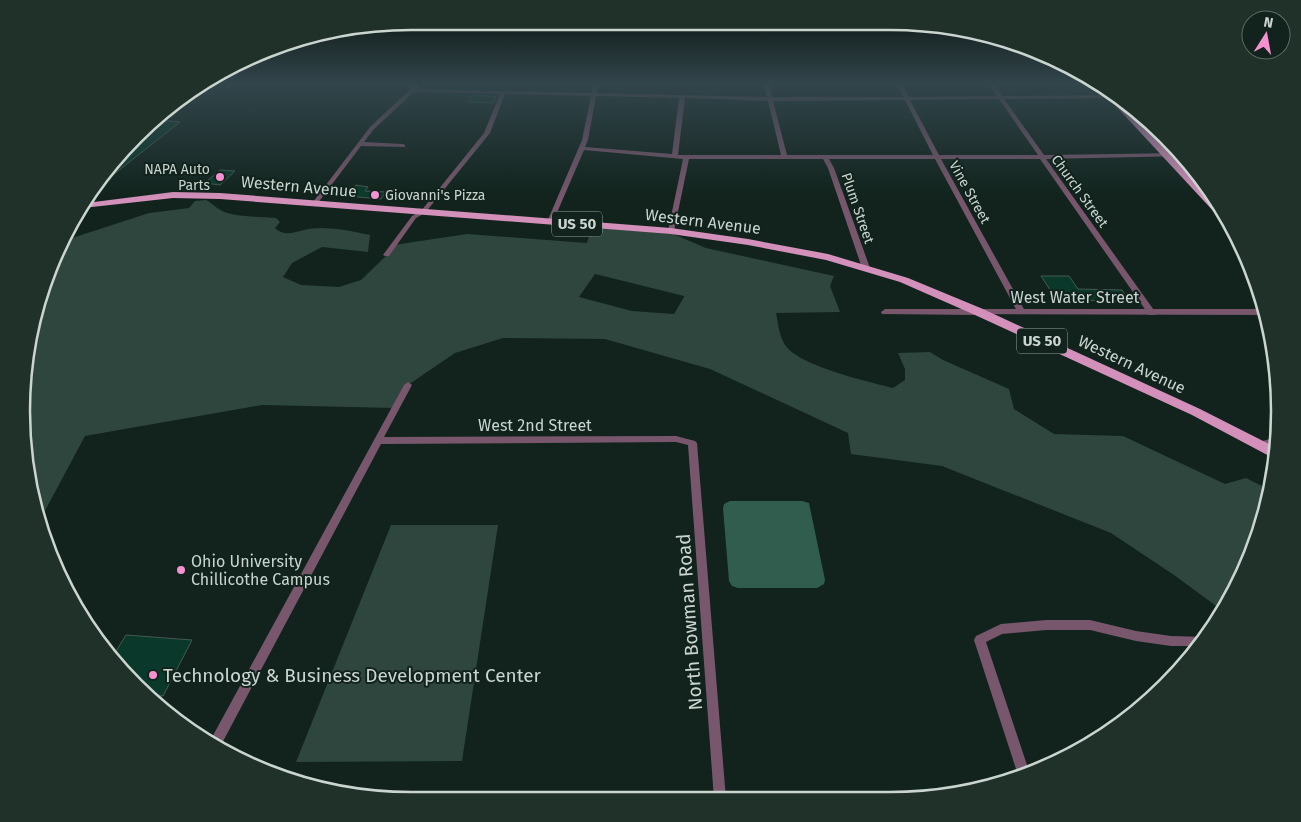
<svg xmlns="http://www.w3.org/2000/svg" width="1301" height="822" viewBox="0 0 1301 822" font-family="'Fira Sans',sans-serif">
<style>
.green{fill:#2e463d;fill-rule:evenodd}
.water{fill:#315d4e}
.building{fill:#0a392b;stroke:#455951}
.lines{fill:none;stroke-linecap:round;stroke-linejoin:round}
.minor{fill:#78576c;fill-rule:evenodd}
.tertiary{fill:#78576c;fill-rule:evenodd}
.primary{fill:#d390ba;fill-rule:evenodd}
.poi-dot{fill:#f591d1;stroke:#11231c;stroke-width:2}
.labels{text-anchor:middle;stroke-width:4;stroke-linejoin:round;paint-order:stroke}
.far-poi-label{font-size:14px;fill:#cad5d0;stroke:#11231c;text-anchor:end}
.far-street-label{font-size:14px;fill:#cad5d0;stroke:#11231c}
.shield{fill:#11231c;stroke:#92a09a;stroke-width:1}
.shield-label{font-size:15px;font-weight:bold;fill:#cad5d0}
.street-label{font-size:16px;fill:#cad5d0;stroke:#11231c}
.poi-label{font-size:16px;fill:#cad5d0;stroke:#11231c;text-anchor:start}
.near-street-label{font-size:19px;fill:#cad5d0;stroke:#11231c}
.near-poi-label{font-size:19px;fill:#cad5d0;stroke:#11231c;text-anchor:start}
.rim{fill:none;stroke:#cad5d0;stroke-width:2.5}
</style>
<rect width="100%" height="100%" fill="#11231c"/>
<g class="green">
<path d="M206 200C212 203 214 206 219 209 230 218 261 216 276 218L280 222 275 228C285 238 297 231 308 229 329 226 349 231 370 235L368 252 322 247 292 263 283 277 301 285 339 287 361 280 387 255 394 245 467 234 587 243 592 227 673 234 706 248 834 276 830 286 840 312 776 313C778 323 779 334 784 343 794 365 870 382 893 388L905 380V369L898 353 930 352 943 360 1009 389 1014 409 1054 434 1123 436 1225 484 1246 478 1270 490C1263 532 1245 574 1223 611L1174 575 1111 533 942 466 851 454 848 433 710 369 605 339 503 338 455 353 408 385 396 408 262 405 85 436 39 522 35 512 21 411 42 285 66 240 149 213 189 208 195 201ZM595 274 684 296V297L674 314 632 311 579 297Z"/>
<path d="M391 525H498L462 761 296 762Z"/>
</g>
<path class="water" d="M730 501H802L809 503 825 580 824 584 817 588H738L732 586 729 581 723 508 724 504Z"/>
<g class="building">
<path d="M471 95 491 96 496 97 494 103 468 102Z"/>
<path d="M159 120 180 122 113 175 102 174Z"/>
<path d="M220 170 235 171 220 185 205 183Z"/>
<path d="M356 185 368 187 365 191 386 192 381 199 347 196Z"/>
<path d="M1041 276H1069L1078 289 1122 290 1130 302 1056 299Z"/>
<path d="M126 635 192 640 163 696 150 695 113 656Z"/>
</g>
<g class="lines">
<g class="minor">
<path d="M417 83H423L417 89 591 93 593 83H599L597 93 767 97 763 83H769L772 97H903L896 83H902L909 97 997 96 987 83H993L1002 96 1116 95 1121 98 1004 99 1044 155 1182 153 1185 156 1046 159 1156 313 1155 315H1149L1040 159H941L1025 311 1021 313 1017 311 935 159H829L834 168 870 268 866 270 862 268 828 168 823 159H689L674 231 671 233 668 231 683 159 584 150 553 222 552 223H548L547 222 582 140 591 96 505 94 490 133 425 213 416 218 389 256H385L383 255 412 216 421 211 484 133 500 94 414 92 374 129 364 142 403 144 405 145V147L361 146 317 204H313V202L370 127ZM596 96 679 98 672 154 585 147 588 140ZM685 98 768 101 781 155H678ZM999 99 1038 155H939L910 100ZM905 100 933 155H787L773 101Z"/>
<path d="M885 309H977L981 312 977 315 882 314 881 312Z"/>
<path d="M408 382 412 385 384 437 676 436 695 441 697 443 726 799H714L688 445 676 442 381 444 220 747 210 741 404 385Z"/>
<path d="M1278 437V444L1258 449 1255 447 1253 445 1255 443Z"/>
<path d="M1046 620H1090L1136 631 1171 636 1206 637 1200 646H1171L1136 641 1090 630H1046L1002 634 986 642 1030 774 1019 778 974 640 976 636 1001 624Z"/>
</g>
<path class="tertiary" d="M979 309H1265L1266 315 976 314 975 312 976 310Z"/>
<g class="primary">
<path d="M1101 87 1114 94 1226 213 1233 229 1229 228 1101 90Z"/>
<path d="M173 192 220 193 671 228 748 239 828 254 908 278 983 309 1200 409 1277 448 1275 459 1192 415 975 315 900 282 826 260 748 245 671 234 220 199 173 198 83 208 86 203Z"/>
</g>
</g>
<linearGradient id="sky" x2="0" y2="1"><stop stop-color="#09130f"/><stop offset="0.42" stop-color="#32454b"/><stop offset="1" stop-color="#32454b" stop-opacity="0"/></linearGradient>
<rect width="1301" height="198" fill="url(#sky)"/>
<g class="poi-dot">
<circle cx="220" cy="177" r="5"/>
<circle cx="375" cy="195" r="5"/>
<circle cx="181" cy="570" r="5"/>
<circle cx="153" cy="675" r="5"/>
</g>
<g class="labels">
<g class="far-poi-label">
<text x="210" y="174">NAPA Auto<tspan x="210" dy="16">Parts</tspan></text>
<text x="385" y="200" text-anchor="start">Giovanni's Pizza</text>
</g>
<g class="far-street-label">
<text transform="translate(1080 191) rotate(54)" y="5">Church Street</text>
<text transform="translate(970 192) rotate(61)" y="5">Vine Street</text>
<text transform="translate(858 208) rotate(71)" y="5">Plum Street</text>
</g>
<g class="shield">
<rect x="552" y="211.5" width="50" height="25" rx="4"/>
<rect x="1017" y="328.5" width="50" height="25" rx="4"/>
</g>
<g class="shield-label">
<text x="577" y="229">US 50</text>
<text x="1042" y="346">US 50</text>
</g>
<g class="street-label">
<text transform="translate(299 186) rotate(5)" y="6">Western Avenue</text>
<text transform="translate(703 221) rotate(7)" y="6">Western Avenue</text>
<text x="1075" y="303">West Water Street</text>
<text transform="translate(1132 364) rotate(25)" y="6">Western Avenue</text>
<text x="535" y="431">West 2nd Street</text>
</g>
<g class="poi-label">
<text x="191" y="567">Ohio University<tspan x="191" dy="18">Chillicothe Campus</tspan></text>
</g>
<g class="near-street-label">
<text transform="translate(689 622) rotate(-94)" y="7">North Bowman Road</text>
</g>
<g class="near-poi-label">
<text x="163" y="682">Technology &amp; Business Development Center</text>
</g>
</g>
<path d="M0 0H1301V822H0ZM411 30H890A381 381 0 0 1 1271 411V411A381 381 0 0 1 890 792H411A381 381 0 0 1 30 411V411A381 381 0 0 1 411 30Z" fill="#20312a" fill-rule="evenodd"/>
<path class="rim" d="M411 30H890A381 381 0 0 1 1271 411V411A381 381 0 0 1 890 792H411A381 381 0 0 1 30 411V411A381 381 0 0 1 411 30Z"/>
<g transform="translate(1266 35) rotate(11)"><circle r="24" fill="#11231c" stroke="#5b6a64"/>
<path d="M0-4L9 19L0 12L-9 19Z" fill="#f591d1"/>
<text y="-8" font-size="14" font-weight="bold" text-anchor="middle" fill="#cad5d0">N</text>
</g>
</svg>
